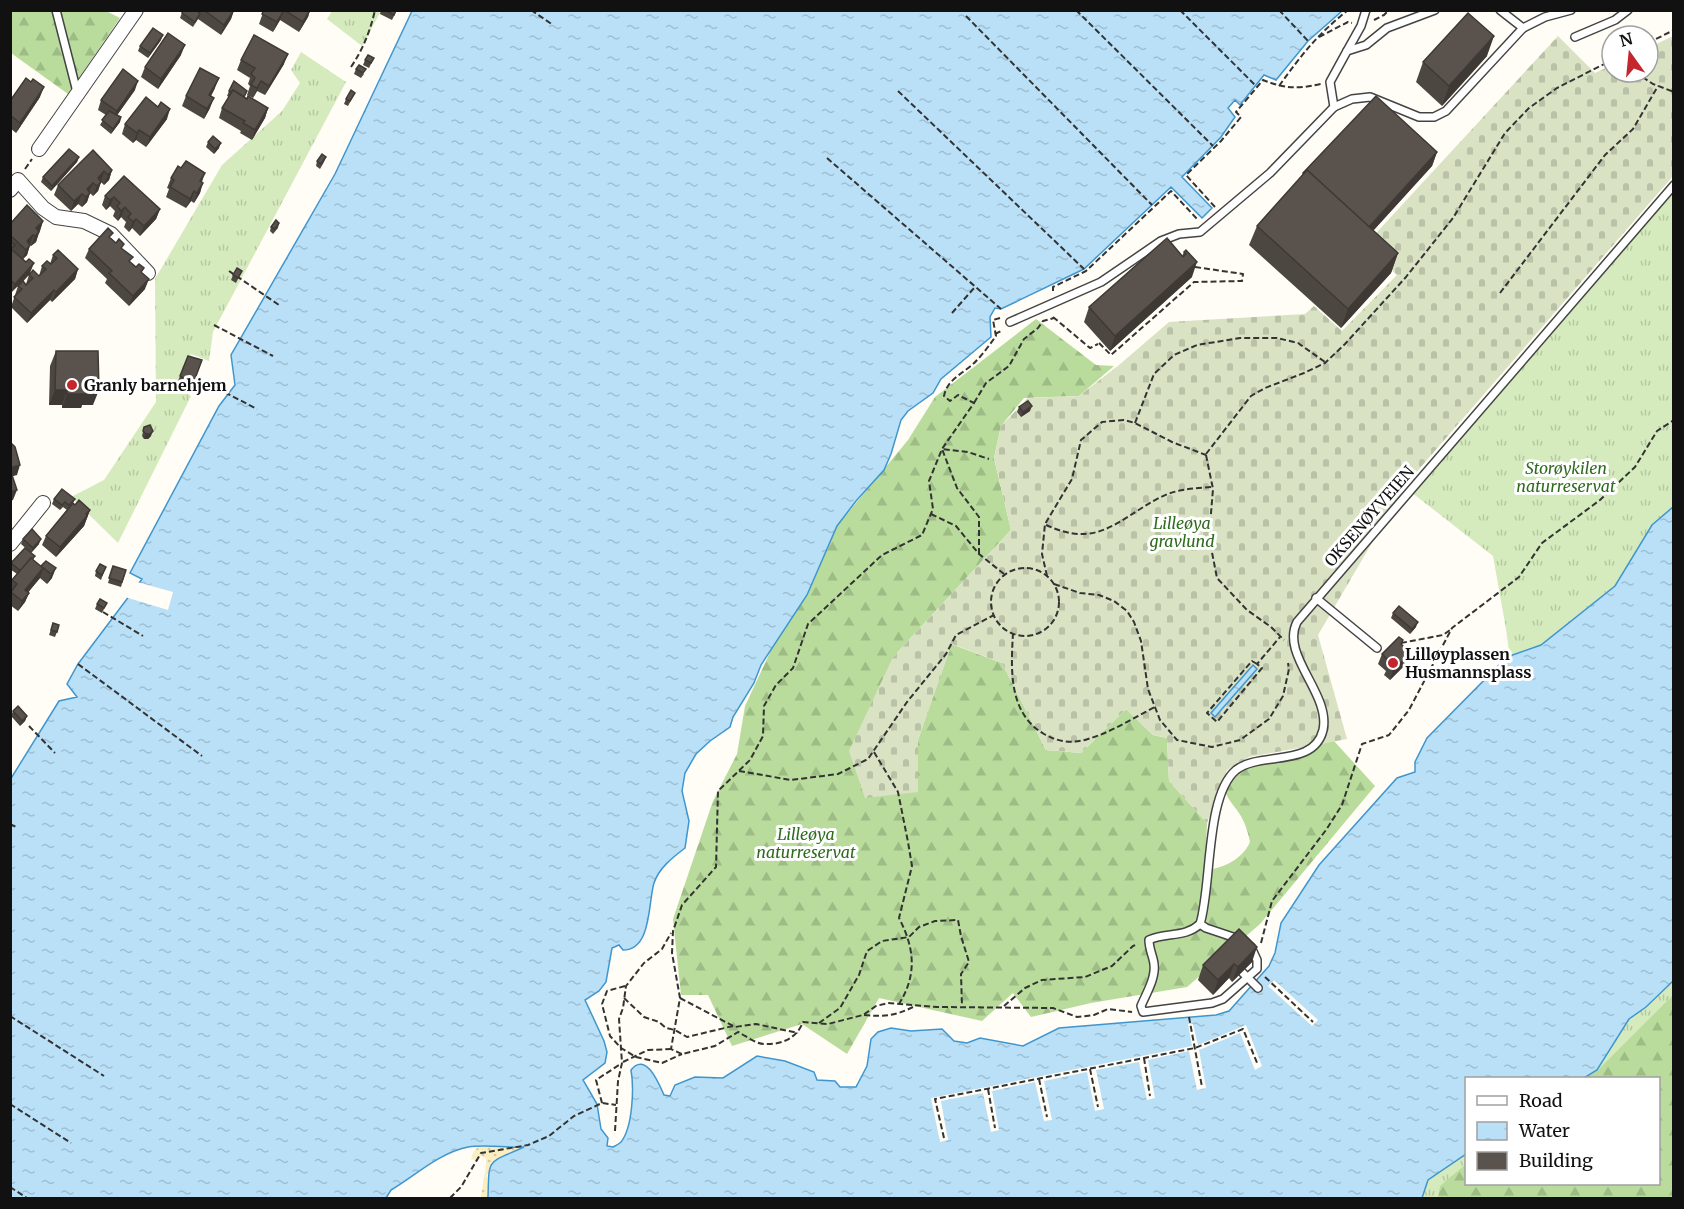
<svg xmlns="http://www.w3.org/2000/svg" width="1684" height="1209" viewBox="0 0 1684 1209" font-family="Merriweather,serif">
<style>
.grass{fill:url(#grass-tufts)}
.forest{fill:url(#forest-firs)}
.sand{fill:url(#sand-dots)}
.cemetery{fill:url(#cemetery-stones)}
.water{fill:url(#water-ripples);stroke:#3f96cf;stroke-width:1.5}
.pier{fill:#fffdf5}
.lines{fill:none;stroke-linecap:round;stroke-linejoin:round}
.service-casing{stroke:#444;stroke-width:10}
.minor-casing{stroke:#444;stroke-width:16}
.path{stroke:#333;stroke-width:2;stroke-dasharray:6 3;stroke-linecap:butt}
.service{stroke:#fff;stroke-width:7}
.minor{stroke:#fff;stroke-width:14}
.wall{fill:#4d4742;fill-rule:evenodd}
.shaded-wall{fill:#3f3936}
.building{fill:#5a524d;stroke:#3f3936;stroke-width:1.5}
.poi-dot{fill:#c4262e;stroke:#fff;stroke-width:2}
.labels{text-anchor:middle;stroke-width:6;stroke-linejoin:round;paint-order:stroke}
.poi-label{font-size:16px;font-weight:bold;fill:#111;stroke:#fff;text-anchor:start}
.park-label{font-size:16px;font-style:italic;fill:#2f6b1f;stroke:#fff}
.street-label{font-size:16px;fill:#111;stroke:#fff}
</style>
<defs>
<pattern id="grass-tufts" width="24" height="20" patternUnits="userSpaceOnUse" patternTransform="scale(1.5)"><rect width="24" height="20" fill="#d5ebbd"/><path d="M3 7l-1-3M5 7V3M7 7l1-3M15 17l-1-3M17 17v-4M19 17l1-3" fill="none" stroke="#b6c8a1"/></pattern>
<pattern id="forest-firs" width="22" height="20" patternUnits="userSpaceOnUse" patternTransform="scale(1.5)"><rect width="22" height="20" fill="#b9dc9c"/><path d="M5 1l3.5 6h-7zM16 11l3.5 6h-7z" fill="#9ebc85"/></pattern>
<pattern id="sand-dots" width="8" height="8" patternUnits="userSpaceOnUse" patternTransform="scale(1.5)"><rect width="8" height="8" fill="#fbeec1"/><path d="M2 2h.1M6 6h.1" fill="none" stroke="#d6cba5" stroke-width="1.8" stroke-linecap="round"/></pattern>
<pattern id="cemetery-stones" width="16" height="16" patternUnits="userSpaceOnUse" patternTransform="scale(1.5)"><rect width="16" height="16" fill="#d9e3c4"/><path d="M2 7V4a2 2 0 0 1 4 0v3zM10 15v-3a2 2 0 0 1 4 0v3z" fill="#b9c2a7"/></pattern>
<pattern id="water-ripples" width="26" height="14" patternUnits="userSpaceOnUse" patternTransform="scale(1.5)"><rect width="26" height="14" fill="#b9e0f7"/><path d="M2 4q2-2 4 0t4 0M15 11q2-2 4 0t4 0" fill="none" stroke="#9ebfd3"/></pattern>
</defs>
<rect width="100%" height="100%" fill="#fffdf5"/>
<g class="grass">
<path d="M332 11V10L381 11 362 46 327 19Z"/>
<path d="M301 52 346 82 213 332 209 361 191 354 178 387 191 396 118 543 71 497 104 480 156 402 155 279 222 165 282 111 300 83 291 70Z"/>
<path d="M1673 193V1044L1642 1078H1466V1184L1533 1198H1258L1534 838 1506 629 1493 556 1411 492Z"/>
</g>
<g class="forest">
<path d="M11 11H106L120 18 68 94 11 53Z"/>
<path d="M1036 319 1096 365 1114 366 1079 396 1024 398 1001 426 994 458 1011 530 893 657 918 792V740L951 644 1002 663 1046 750 1081 753 1126 709 1153 735 1167 738 1169 781 1207 823 1205 870C1222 869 1243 859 1250 842 1248 832 1245 822 1239 813 1233 804 1226 798 1224 787L1237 769 1296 755 1313 746 1334 741 1375 786 1260 924 1187 987 1091 1003 1031 1017 1013 993 982 1021 879 998 847 1054 802 1024 732 1046 708 995H681L673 919 713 801 737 754 745 706 773 646 807 595 837 526 908 440 935 397Z"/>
<path d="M1673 995V1198H1438L1440 1186 1466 1164V1184H1658V1078H1584L1598 1070Z"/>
</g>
<path class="sand" d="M479 1146H528L495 1160 487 1175 488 1198H482L481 1196 486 1166V1158L481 1156 478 1158V1161L471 1159 474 1151Z"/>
<path class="cemetery" d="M1558 36 1595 73 1612 65V72H1648V48L1673 36V176L1407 483 1318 635 1347 739 1249 757 1227 770 1207 823 1169 781 1167 738 1153 735 1126 709 1081 753 1046 750 1002 663 952 644 918 740V792L865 798 849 751 893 657 1011 530 994 458 1001 426 1028 398 1079 396 1119 365 1169 322 1305 314 1314 306 1342 331 1397 275 1365 245Z"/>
<g class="water">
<path d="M412 11H1342L1308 41 1276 80 1264 75 1240 105 1235 100 1228 108 1235 117 1221 137 1182 177 1212 208 1202 218 1171 187 1084 269 1001 309 995 308 990 317 991 337 941 379 933 393 908 411 901 420 891 454 884 470 856 501 837 526 807 595 761 665 754 683 733 717 730 727 710 741 696 754 685 773 682 791 689 821 685 848C672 858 659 868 654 883 648 902 652 950 623 950L619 945 612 948 606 982 599 991 585 1000 604 1041 607 1052 605 1063 583 1080 597 1104 601 1129 608 1138 607 1146 613 1147C615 1146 619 1144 621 1142 633 1127 634 1087 631 1070 646 1051 659 1084 664 1095L670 1096 675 1085 695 1077 723 1078 757 1056 785 1061 814 1072 817 1080 835 1081 840 1087H856L867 1066 871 1039 878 1032 891 1028 911 1031 942 1029 954 1041 967 1043 980 1038 1023 1046 1059 1028 1216 1015 1229 1011 1269 966 1275 953 1281 923 1319 865 1397 778 1415 772V762L1427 738 1507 657 1541 645 1615 586 1652 525 1673 507V981L1646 1007 1629 1019 1597 1070 1584 1078H1466V1154L1428 1180 1422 1198H488C489 1156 487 1164 524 1147 506 1148 486 1144 468 1147 439 1153 416 1175 391 1190L386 1198H11L10 780 59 701 77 697 67 684 78 664 142 579 130 573 219 406 235 385 231 355 335 174Z"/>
<path d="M1253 665 1257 669 1215 717 1211 713Z"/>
</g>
<g class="pier">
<path d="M137 582 173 592 168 610 125 597Z"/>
<path d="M1274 980 1318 1020 1312 1026 1268 986Z"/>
<path d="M1188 1024H1193L1198 1045 1246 1025 1262 1066 1255 1070 1240 1033 1199 1050 1206 1088 1197 1090 1189 1051 1148 1060 1155 1098 1147 1100 1139 1062 1096 1070 1104 1109 1095 1111 1087 1072 1044 1081 1052 1120 1044 1121 1035 1082 992 1091 999 1130 991 1132 983 1093 941 1101 948 1140 940 1142 931 1098 1192 1046Z"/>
</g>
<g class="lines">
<defs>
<g id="service">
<path d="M56 10 77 92"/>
<path d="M1500 10 1523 28"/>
<path d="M1575 37 1615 20 1628 10"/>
<path d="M1347 51 1361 26 1366 10"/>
<path d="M1334 107 1330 82 1347 51 1366 45 1387 28 1435 10"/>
<path d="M1010 322 1101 282 1161 241 1179 234 1200 232 1270 173 1334 107 1352 99 1370 97 1419 117H1434L1446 111 1523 28 1545 17 1571 10"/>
<path d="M1316 598 1377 648"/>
<path d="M1200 924C1185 938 1166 932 1149 940 1149 949 1153 956 1154 964 1156 978 1146 994 1141 1006L1143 1012 1212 1003 1223 999 1257 969V960L1251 947"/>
<path d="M1239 939 1206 928 1200 924C1212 886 1205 796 1236 770 1260 751 1314 768 1323 730 1331 694 1280 655 1297 622L1674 185"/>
<path d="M1242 972 1258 988"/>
</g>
<g id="minor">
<path d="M39 149 136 10"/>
<path d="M10 190 18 180 43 208 56 217 84 221 111 234 148 273"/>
<path d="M10 544 43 503"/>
</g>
</defs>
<use href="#service" class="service-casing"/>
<use href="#minor" class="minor-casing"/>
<g class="path">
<path d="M531 10 553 25"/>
<path d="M1076 10 1213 146"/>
<path d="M1180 10 1255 85"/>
<path d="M1279 10 1308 41"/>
<path d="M966 16 1152 205"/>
<path d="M1374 20 1384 15 1389 10"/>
<path d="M1319 37 1348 22 1352 23"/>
<path d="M1648 43 1674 30"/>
<path d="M351 67C363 49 370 32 375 10"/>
<path d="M1635 72 1653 84 1674 92"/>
<path d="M1279 86C1302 54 1317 35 1348 10"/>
<path d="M898 91 1084 269"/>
<path d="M827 158 1001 309"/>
<path d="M25 169 32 159"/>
<path d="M1215 207 1186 175 1221 141 1241 117 1236 112 1263 80C1286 89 1297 89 1321 84"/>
<path d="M229 271 279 305"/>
<path d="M1053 291V287L1086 271 1171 191 1198 220"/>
<path d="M1500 293 1605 155 1633 129 1658 86"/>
<path d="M952 313 975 287"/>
<path d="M1053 317 1090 348 1098 344"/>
<path d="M1000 318 993 320 996 336C990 344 984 353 977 360 967 372 947 378 944 396L950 401 958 395 974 403 942 449 929 481 933 509 922 535 882 555 808 624 793 668 776 685 764 706 763 736 750 760 718 791 716 867 682 905 673 931 672 953 680 998 671 1049 682 1054 715 1046 738 1032C746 1036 756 1044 764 1044 782 1045 797 1038 803 1022L828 1024 863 1015 876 1006 888 1003 937 1007 1053 1008 1077 1017 1094 1015 1108 1009 1132 1012"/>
<path d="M214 325 273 356"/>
<path d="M995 334 1003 330"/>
<path d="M1099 343 1111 355 1194 282 1242 281 1243 274 1195 267"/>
<path d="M201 380 257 409"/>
<path d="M974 403 986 383 1009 366 1024 339 1038 328 1043 321 1054 318"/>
<path d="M1135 423 1154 374 1174 355 1197 345 1240 338H1277L1298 343 1325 362"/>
<path d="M1206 454 1251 396 1265 388 1304 373 1325 363 1345 344 1406 277 1453 218 1505 133 1529 108 1557 88 1612 60"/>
<path d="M1206 455 1213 489 1209 537 1217 578 1247 610 1271 627 1284 640"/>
<path d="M931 514 956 526 979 554 1004 574"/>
<path d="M1046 525C1098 549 1117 520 1159 498 1176 489 1194 488 1213 487"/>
<path d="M979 554V517L957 488 942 449 968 452 989 459"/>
<circle cx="1025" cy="602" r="34"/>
<path d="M1047 576 1042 554 1045 524 1072 479 1081 440 1102 422 1124 420 1135 423 1172 442 1206 455"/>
<path d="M1054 584 1080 593 1099 595 1114 601 1127 611 1134 622 1141 641 1148 689 1160 720 1177 740 1212 747 1240 740 1269 719 1283 696 1289 669 1288 663"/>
<path d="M103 612 143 636"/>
<path d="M1013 633C1011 669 1008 713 1044 734 1058 742 1072 744 1088 739 1112 732 1133 718 1155 707"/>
<path d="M1401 643 1443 635 1450 630"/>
<path d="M78 664 202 756"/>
<path d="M1257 664 1252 661 1207 713 1217 722 1262 668 1257 664 1280 637"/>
<path d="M29 726 55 753"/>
<path d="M874 752 898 792 908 842 912 866 899 918C915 949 917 975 899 1004"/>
<path d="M739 771 791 780 838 774 868 759 907 702 946 654 956 635 994 615"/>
<path d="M10 824 16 827"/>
<path d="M1261 943 1272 901 1326 830 1342 805 1362 744 1389 735 1409 710 1452 628 1519 577 1542 543 1600 500 1635 467 1657 431 1674 420"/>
<path d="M1265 977 1313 1022"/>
<path d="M625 986 607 991 602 1004 610 1036 621 1048 636 1057 662 1063 682 1054"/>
<path d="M624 998 644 1017 659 1022 666 1028 675 1030 687 1037 733 1026"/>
<path d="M680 998 735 1027 756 1024 798 1033"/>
<path d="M1004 1006 1025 988 1042 980 1085 977 1112 966 1133 946 1138 944"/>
<path d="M864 1015C883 1017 895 1016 913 1007"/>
<path d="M10 1016 104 1076"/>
<path d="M1189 1017 1202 1087"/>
<path d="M819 1023 840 1008 859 975 867 951 882 941 909 937 919 927 935 921 958 920 961 936 969 962 961 974 962 1006"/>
<path d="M1144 1058 1150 1096"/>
<path d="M623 1062 648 1050 671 1049"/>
<path d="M1090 1069 1098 1107"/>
<path d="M1039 1079 1047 1117"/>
<path d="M988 1089 995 1128"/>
<path d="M602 1103 596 1080 619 1065"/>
<path d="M10 1104 71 1143"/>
<path d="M615 1131 618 1081 622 1063 619 1019 623 1008 626 986 644 963 662 949 671 933"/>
<path d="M944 1138 935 1099 1195 1048 1243 1029 1258 1065"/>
<path d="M10 1187 27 1198"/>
<path d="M450 1198 461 1187 481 1153 528 1145 549 1136 574 1116 602 1103 616 1105"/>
</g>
<use href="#service" class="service"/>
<use href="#minor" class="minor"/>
</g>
<g class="wall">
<path d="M183 10H234L231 19 221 35 198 19 193 27 180 18Z"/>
<path d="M264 10H310L308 17 299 32 280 20 273 32 259 24Z"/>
<path d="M381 10H397L392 20 380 14Z"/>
<path d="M161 40 148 58 138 51 140 46Z"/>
<path d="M181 55 158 89 141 77 145 67Z"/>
<path d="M1487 56 1442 106 1416 82 1423 62Z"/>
<path d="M374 58 369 68 363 65 365 60Z"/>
<path d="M241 60 284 64 265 95 257 91 253 98 247 95 250 86 248 84 250 78 237 70Z"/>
<path d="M356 69 364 74 361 78 354 74Z"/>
<path d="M215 88 211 96 210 108 204 119 182 106 186 96Z"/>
<path d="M135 90 117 115 121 117 120 122 111 134 100 125 106 115 98 110 101 100Z"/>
<path d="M229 91 268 108 265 118 252 140 240 133 241 131 219 118 222 108 229 97 227 96Z"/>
<path d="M355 93 348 106 344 104 346 99Z"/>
<path d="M40 97 16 133 10 128V101Z"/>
<path d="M158 107 167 119 146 147 136 140 133 143 122 134 125 124Z"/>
<path d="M208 142 219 148 214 154 206 147Z"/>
<path d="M93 150 112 170 109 180 104 185 101 182 98 191 93 196 90 193 87 202 82 207 78 204 71 211 54 195 58 185Z"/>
<path d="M1437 152 1432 166 1373 231 1398 253 1391 273 1341 328 1249 245 1257 226 1302 176 1303 173Z"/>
<path d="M79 157 77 162 51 191 41 182 43 177Z"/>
<path d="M326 157 324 162 320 169 316 166 317 161Z"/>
<path d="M181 168 205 173 202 182 200 193 194 203 191 201 186 208 166 197 169 189 167 188 171 178Z"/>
<path d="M124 176 160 209 156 219 140 236 132 228 129 232 124 227 126 222 121 217 118 221 113 216 115 211 110 206 106 210 102 205 105 196Z"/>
<path d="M43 221 36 242 31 246 30 245 27 255 23 259 30 273 39 276 42 266 50 264 53 255 78 269 75 279 52 302 50 300 27 323 11 307 18 286 10 293V224ZM29 275 26 284 19 286Z"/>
<path d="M279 223 278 228 273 234 270 231 271 227Z"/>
<path d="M111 238 122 249 131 263 142 273 145 289 129 306 105 283 107 279 85 258 89 249Z"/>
<path d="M1186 250 1192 277 1110 351 1084 322 1089 307 1182 256 1184 252Z"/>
<path d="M242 271 236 283 231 280 233 275Z"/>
<path d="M56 351 93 405H82L81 408H62V405H49L50 366Z"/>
<path d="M188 356 202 360 191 389 178 381Z"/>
<path d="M1019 407 1030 411 1021 417 1017 412Z"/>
<path d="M144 427 151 436 148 439H144L142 436Z"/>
<path d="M54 499H75L73 503 75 505 90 510 84 526 56 557 42 545 46 536 67 510 63 507 60 510 52 504Z"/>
<path d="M23 539 39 544 31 553 21 544Z"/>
<path d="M35 556 33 560 41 566 46 561 52 578 47 584 40 578 28 592 29 593 25 602 18 611 10 605V585L12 580 17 574 10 569V565L11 563Z"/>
<path d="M113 566 126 570 121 587 108 583Z"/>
<path d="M106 567 101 580 95 576 96 571Z"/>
<path d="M107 603 102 613 95 609 97 604Z"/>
<path d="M1393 613 1416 627 1410 634 1391 618Z"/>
<path d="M53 623 57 632 55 637 49 635Z"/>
<path d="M1402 645 1407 663 1390 680 1384 675 1386 671 1378 664 1382 654Z"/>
<path d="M13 711 27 716 25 721 20 726 11 716Z"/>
<path d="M1252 962 1232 982 1229 978 1213 995 1198 980 1203 965Z"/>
</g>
<g class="shaded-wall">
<path d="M234 10 231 19 221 35 224 25Z"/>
<path d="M284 10 280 20 273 32 277 22Z"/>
<path d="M310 10 308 17 299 32 303 22Z"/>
<path d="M163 35 161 40 148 58 150 53Z"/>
<path d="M1494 36 1487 56 1442 106 1449 86Z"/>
<path d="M185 45 181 55 158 89 161 79Z"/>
<path d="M288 54 284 64 265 95 269 86Z"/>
<path d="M219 78 215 88 206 105 209 95Z"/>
<path d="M138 81 135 90 113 121 117 111Z"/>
<path d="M261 81 257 91 253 98 257 88Z"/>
<path d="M44 87 40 97 16 133 20 123Z"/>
<path d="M214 98 210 108 204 119 207 109Z"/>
<path d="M268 108 265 118 252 140 255 130Z"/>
<path d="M170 109 167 119 146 147 150 137Z"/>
<path d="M121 117 120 122 111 134 113 129Z"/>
<path d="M139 130 136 140 133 143 137 133Z"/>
<path d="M221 143 219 148 214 154 215 149Z"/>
<path d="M1437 152 1432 166 1360 245 1366 230Z"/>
<path d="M79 157 77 162 51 191 52 186Z"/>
<path d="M112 170 109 180 104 185 108 175Z"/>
<path d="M104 171 101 181 98 178Z"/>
<path d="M101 182 98 191 93 196 97 186Z"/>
<path d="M93 183 89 192 87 189Z"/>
<path d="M203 183 200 193 194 203 197 193Z"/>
<path d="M194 191 191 201 186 208 190 199Z"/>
<path d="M90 193 87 202 82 207 86 197Z"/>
<path d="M82 194 78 204 71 211 74 201Z"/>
<path d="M114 197 110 206 106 210 110 200Z"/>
<path d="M125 207 121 217 118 221 121 211Z"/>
<path d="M160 209 156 219 140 236 144 226Z"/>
<path d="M136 219 132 228 129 232 133 222Z"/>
<path d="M43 221 40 231 35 236 33 235 30 245 27 241 36 228Z"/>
<path d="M39 232 36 242 31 246 35 236Z"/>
<path d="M30 245 27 255 22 260 26 250Z"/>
<path d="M1398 253 1391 273 1341 328 1348 309Z"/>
<path d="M1197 262 1192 277 1110 351 1115 336Z"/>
<path d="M34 263 30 273 11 293 15 284Z"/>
<path d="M78 269 75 279 52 302 56 292Z"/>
<path d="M149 279 145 289 129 306 133 296Z"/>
<path d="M54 290 50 300 27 323 31 313Z"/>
<path d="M55 390H67L62 405H49Z"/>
<path d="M86 390H99L93 405H82L81 408H62L67 394Z"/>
<path d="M1032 406 1030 411 1021 417 1023 412Z"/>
<path d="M153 431 151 436 148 439H144L146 434Z"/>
<path d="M20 465 17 475 10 477V468Z"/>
<path d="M17 490 13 500 10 501V492Z"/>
<path d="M90 510 84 526 56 557 60 547Z"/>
<path d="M41 539 39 544 31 553 33 548Z"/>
<path d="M43 568 40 578 22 600 25 590Z"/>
<path d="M56 568 52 578 47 584 51 574Z"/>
<path d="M29 593 25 602 18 611 22 601Z"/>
<path d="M1418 622 1416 627 1410 634 1412 629Z"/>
<path d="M1411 653 1407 663 1390 680 1393 670Z"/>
<path d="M27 716 25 721 20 726 22 721Z"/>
<path d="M1257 947 1252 962 1232 982 1238 967Z"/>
<path d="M1234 964 1229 978 1213 995 1218 980Z"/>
</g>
<g class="building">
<path d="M183 10H196L200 14 195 22 182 13Z"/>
<path d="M204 10H234L224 25Z"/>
<path d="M264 10H284L277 22 262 14Z"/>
<path d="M284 10H310L303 22Z"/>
<path d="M385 10H396L394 15Z"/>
<path d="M1468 13 1494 36 1449 86 1423 62Z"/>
<path d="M153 28 163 35 150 53 140 46Z"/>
<path d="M168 33 185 45 161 79 145 67Z"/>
<path d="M254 35 288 54 269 86 261 81 257 88 251 85 255 78 251 74 255 68 241 60Z"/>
<path d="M368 55 374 58 371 63 365 60Z"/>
<path d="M359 65 366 69 363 73 356 69Z"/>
<path d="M200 68 219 78 209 95 214 98 207 109 186 96Z"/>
<path d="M123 69 138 81 117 111 101 100Z"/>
<path d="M26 78 31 82 33 79 44 87 20 123 10 115V101Z"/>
<path d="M234 81 247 91 244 97 233 90 231 92 229 91Z"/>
<path d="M233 90 247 99 248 96 268 108 255 130 243 123 245 121 222 108Z"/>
<path d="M351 90 355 93 350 101 346 99Z"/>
<path d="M1376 96 1437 152 1369 227 1307 170 1304 174 1303 173Z"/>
<path d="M146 97 158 107 161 102 170 109 150 137 139 130 137 133 125 124Z"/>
<path d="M109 111 121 117 113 129 102 120Z"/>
<path d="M213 136 221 143 215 149 208 142Z"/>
<path d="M69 149 79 157 52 186 43 177Z"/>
<path d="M93 150 112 170 108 175 104 171 98 178 101 182 97 186 93 183 87 189 90 193 86 197 82 194 74 201 58 185Z"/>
<path d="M322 154 326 157 321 164 317 161Z"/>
<path d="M186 161 205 173 200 181 203 183 197 193 194 191 190 199 170 187 174 180 171 178 178 166 181 168Z"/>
<path d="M1307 170 1398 253 1348 309 1257 226Z"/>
<path d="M124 176 160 209 144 226 136 219 133 222 128 217 131 214 125 207 121 211 117 206 120 203 114 197 110 200 105 196Z"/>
<path d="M27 205 43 221 36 228 39 232 35 236 33 235 27 241 30 245 26 250 10 235V224Z"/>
<path d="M276 220 279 223 275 229 271 227Z"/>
<path d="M108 228 113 233 109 237 116 243 119 239 124 244 121 248 133 257 129 261 136 267 139 264 144 268 141 272 149 279 133 296 109 273 112 271 89 249Z"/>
<path d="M1167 238 1183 257 1186 254 1184 252 1186 250 1197 262 1115 336 1089 307Z"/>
<path d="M10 241 15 245 11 249 26 262 29 259 34 263 15 284 10 280Z"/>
<path d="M58 250 78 269 56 292 54 290 31 313 14 297 22 289 18 286 23 281 26 285 33 278 29 275 33 270 39 276 46 269 42 266 47 261 51 264 57 258 53 255Z"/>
<path d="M237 268 242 271 238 278 233 275Z"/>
<path d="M56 351H98L99 390H86V394H67V390H55Z"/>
<path d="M188 356 202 360 193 384 180 376Z"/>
<path d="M1028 401 1032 406 1023 412 1019 407Z"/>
<path d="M150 425 153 431 150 434H146L143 431 144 427Z"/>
<path d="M10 442 15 447 20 465 10 468Z"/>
<path d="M10 469 17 490 10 492Z"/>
<path d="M62 489 75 499 69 505 65 502 62 505 54 499Z"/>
<path d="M79 500 90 510 86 514 87 516 60 547 46 536 73 503 75 505Z"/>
<path d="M32 529 41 539 33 548 23 539Z"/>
<path d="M25 548 35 556 32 559 31 558 21 571 11 563Z"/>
<path d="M31 558 43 568 25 590 29 593 22 601 11 592 17 584 12 580Z"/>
<path d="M46 561 56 568 51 574 41 566Z"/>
<path d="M100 564 106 567 102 575 96 571Z"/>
<path d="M113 566 126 570 122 582 109 578Z"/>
<path d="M100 599 107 603 104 608 97 604Z"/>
<path d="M1399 606 1418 622 1412 629 1393 613Z"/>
<path d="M53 623 59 625 57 632 51 630Z"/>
<path d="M1399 637 1403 640 1401 644 1411 653 1393 670 1388 665 1389 661 1382 654Z"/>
<path d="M18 706 27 716 22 721 13 711Z"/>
<path d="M1239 929 1257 947 1238 967 1234 964 1218 980 1203 965Z"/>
</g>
<g class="poi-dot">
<circle cx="72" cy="385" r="6"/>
<circle cx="1393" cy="663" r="6"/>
</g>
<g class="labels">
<g class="poi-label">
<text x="84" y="391">Granly barnehjem</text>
<text x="1405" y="660">Lilløyplassen<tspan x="1405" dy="18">Husmannsplass</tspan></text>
</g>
<g class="park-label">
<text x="1566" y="474">Storøykilen<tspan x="1566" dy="18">naturreservat</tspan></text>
<text x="1182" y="529">Lilleøya<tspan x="1182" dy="18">gravlund</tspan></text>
<text x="806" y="840">Lilleøya<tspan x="806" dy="18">naturreservat</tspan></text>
</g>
<g class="street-label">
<text transform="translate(1369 516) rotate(-49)" y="6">OKSENØYVEIEN</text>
</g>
</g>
<rect width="1684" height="1209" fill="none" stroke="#111111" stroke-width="24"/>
<rect x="1465" y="1077" width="195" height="108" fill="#ffffff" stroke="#a0a0a0" stroke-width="1.5"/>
<rect x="1477" y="1096" width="30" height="9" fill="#ffffff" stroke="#a0a0a0" stroke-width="1.5"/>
<text x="1519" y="1107" font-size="18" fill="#111111">Road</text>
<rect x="1477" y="1122" width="30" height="18" fill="url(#water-ripples)" stroke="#a0a0a0" stroke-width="1.5"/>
<text x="1519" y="1137" font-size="18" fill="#111111">Water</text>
<rect x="1477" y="1152" width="30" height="18" fill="#5a524d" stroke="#a0a0a0" stroke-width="1.5"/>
<text x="1519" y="1167" font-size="18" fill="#111111">Building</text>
<g transform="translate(1630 54) rotate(345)"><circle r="28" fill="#ffffff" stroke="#a0a0a0" stroke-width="1.5"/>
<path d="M0-4.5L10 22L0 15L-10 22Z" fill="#c4262e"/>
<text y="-9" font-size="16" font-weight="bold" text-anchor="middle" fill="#111111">N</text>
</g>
</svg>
